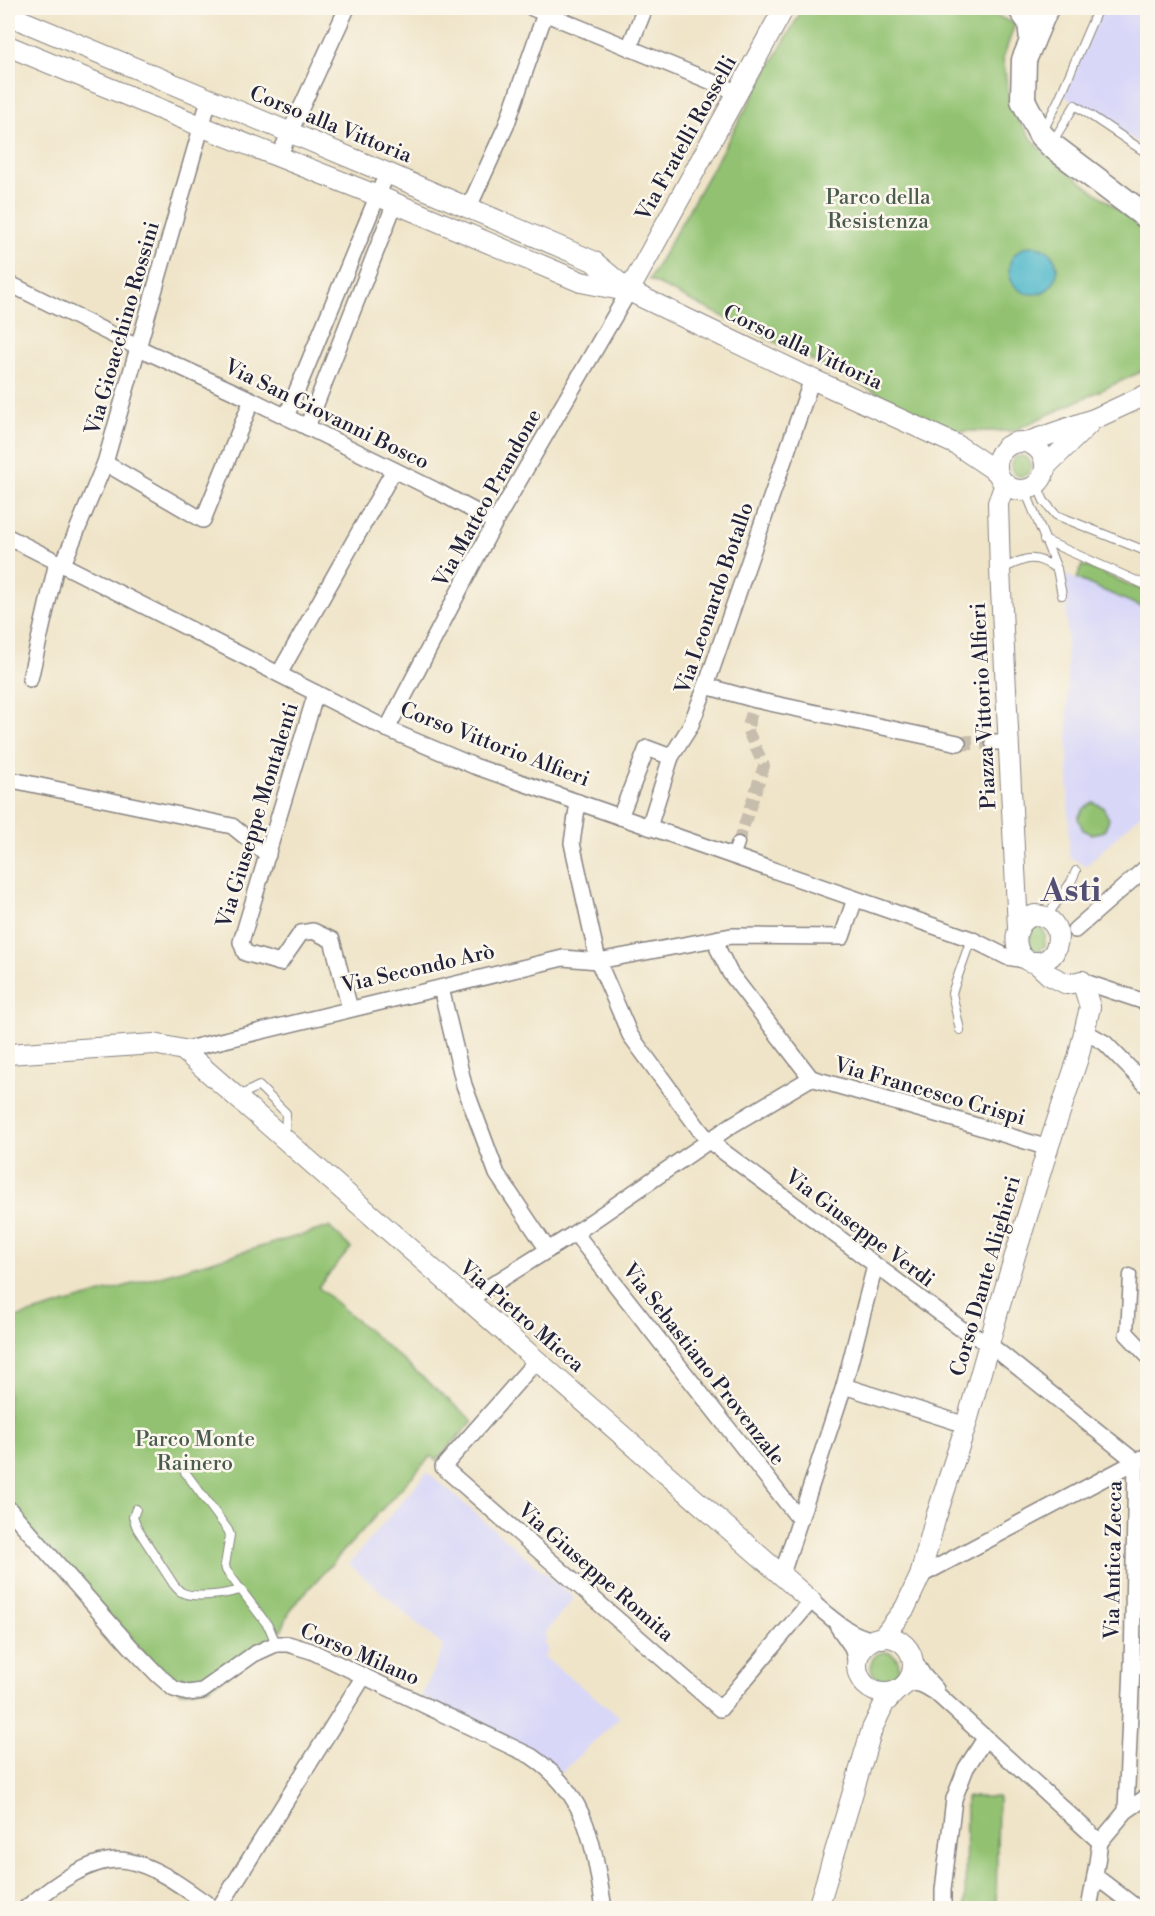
<svg xmlns="http://www.w3.org/2000/svg" width="1155" height="1916" viewBox="0 0 1155 1916" font-family="'Libre Bodoni',serif">
<style>
.built{fill:#d8d7f8}
.green{fill:#92c271;stroke:#5a7256;stroke-width:1.5}
.water{fill:#4db7ca;stroke:#386c82;stroke-width:1.5}
.lines{fill:none;stroke-linecap:round;stroke-linejoin:round}
.pedestrian-tunnel{stroke:#c6bdac;stroke-width:12;stroke-dasharray:12 6;stroke-linecap:butt}
.minor-tunnel{stroke:#c6bdac;stroke-width:15;stroke-dasharray:15 8;stroke-linecap:butt}
.service-casing{stroke:#888382;stroke-width:10}
.pedestrian-casing{stroke:#888382;stroke-width:15}
.minor-casing{stroke:#888382;stroke-width:18}
.tertiary-casing{stroke:#888382;stroke-width:22}
.primary-casing{stroke:#888382;stroke-width:27}
.service{stroke:#fff;stroke-width:8}
.pedestrian{stroke:#fff;stroke-width:12}
.minor{stroke:#fff;stroke-width:15}
.tertiary{stroke:#fff;stroke-width:20}
.primary{stroke:#fff;stroke-width:24}
.labels{text-anchor:middle;stroke-width:5;stroke-linejoin:round;paint-order:stroke}
.street-label{font-size:21px;fill:#22223b;stroke:#fbf7ec}
.park-label{font-size:21px;fill:#495a4e;stroke:#fbf7ec}
.town-label{font-size:33px;font-weight:bold;fill:#524e74;stroke:#fbf7ec}
</style>
<rect width="100%" height="100%" fill="#fbf7ec"/>
<filter id="ink" filterUnits="userSpaceOnUse"><feTurbulence type="fractalNoise" baseFrequency=".0167" numOctaves="2"/><feDisplacementMap in="SourceGraphic" scale="12" xChannelSelector="R" yChannelSelector="G"/><feConvolveMatrix kernelMatrix="1 2 1 2 8 2 1 2 1" color-interpolation-filters="sRGB"/></filter>
<filter id="wash" filterUnits="userSpaceOnUse"><feTurbulence type="fractalNoise" baseFrequency=".008" numOctaves="4" result="noise"/><feDisplacementMap in="SourceGraphic" scale="24" xChannelSelector="R" yChannelSelector="G"/><feGaussianBlur stdDeviation="1.35" result="paint"/><feColorMatrix in="noise" values="0 0 0 0 0 0 0 0 0 0 0 0 0 0 0 0 0 1.4 0 .05"/><feComposite in="paint" operator="in"/></filter>
<g filter="url(#wash)">
<rect width="100%" height="100%" fill="#efe4c8"/>
<g class="built">
<path d="M1103 8H1147V148L1064 96Z"/>
<path d="M1066 575 1147 609V808L1086 866 1069 857Z"/>
<path d="M427 1472 574 1598 544 1634 547 1637 543 1644 548 1649 544 1657 620 1717 561 1773 421 1697 444 1647 349 1564Z"/>
</g>
<g class="green">
<path d="M803 8H979L1015 24 1003 58 1011 111 1042 152 1147 231V369L1013 431H955L649 280Z"/>
<circle cx="1021" cy="466" r="10"/>
<path d="M1082 565 1147 592 1146 609 1077 579Z"/>
<path d="M1093 802 1103 807 1109 819 1104 831 1092 834 1083 830 1078 818 1083 809Z"/>
<path d="M1034 926 1041 927 1045 934V946L1039 951 1032 949 1029 944V932Z"/>
<path d="M329 1227 351 1248 318 1287 473 1421 437 1460 431 1456 291 1608 276 1644 209 1687 181 1692 8 1508V1320Z"/>
<circle cx="885" cy="1666" r="14"/>
<path d="M966 1797H998L996 1908H965Z"/>
</g>
<circle class="water" cx="1033" cy="270" r="24"/>
</g>
<g filter="url(#ink)">
<g class="lines">
<path class="pedestrian-tunnel" d="M738 843 764 766 747 729 753 709"/>
<path class="minor-tunnel" d="M958 743 993 742"/>
<defs>
<g id="service">
<path d="M1043 131 1059 99 1098 8"/>
<path d="M1053 141 1075 105 1148 154"/>
<path d="M1037 485 1044 501 1056 515 1148 552"/>
<path d="M1025 490 1057 569 1062 595"/>
<path d="M1044 540 1148 586"/>
<path d="M1002 569C1026 558 1033 553 1057 569"/>
<path d="M1047 916 1071 882 1076 871"/>
<path d="M960 1030 952 993 971 939"/>
<path d="M237 1097 259 1086 286 1113 285 1135"/>
<path d="M185 1472 228 1530 230 1535 225 1565 226 1570 269 1627 276 1644"/>
<path d="M136 1509 133 1517 137 1528 174 1585C176 1587 178 1590 181 1592 193 1599 227 1594 240 1590"/>
</g>
<g id="pedestrian">
<path d="M733 856 738 843"/>
<path d="M1127 1334 1130 1275"/>
</g>
<g id="minor">
<path d="M532 8 739 93"/>
<path d="M629 48 645 8"/>
<path d="M279 156 347 8"/>
<path d="M469 207 506 126 547 8"/>
<path d="M8 283 139 348 252 400 435 490 495 522"/>
<path d="M286 417 387 173"/>
<path d="M307 427 395 203"/>
<path d="M105 463 203 520 252 400"/>
<path d="M8 537 387 729 474 766 971 939 1007 957 1030 961"/>
<path d="M63 564 105 463 209 100"/>
<path d="M279 674 394 470"/>
<path d="M30 679 57 562"/>
<path d="M706 686 756 700 958 743"/>
<path d="M316 693 241 942 245 953 280 963 301 933 313 931 332 940 350 1009"/>
<path d="M387 729 495 522 629 291"/>
<path d="M993 742H1001L1008 745"/>
<path d="M12 780 232 826 268 855"/>
<path d="M578 802 572 843 598 961 630 1035 699 1129 709 1141 960 1328 989 1344 1136 1462 1132 1666 1126 1811"/>
<path d="M620 817 647 748 671 757"/>
<path d="M649 827 671 757 690 727 706 686 812 379"/>
<path d="M1075 930 1148 866"/>
<path d="M719 938 718 949 730 973 811 1078"/>
<path d="M1082 981 1148 1003"/>
<path d="M441 988 464 1085 497 1174 548 1250"/>
<path d="M1084 1031 1105 1043 1148 1087"/>
<path d="M183 1050 563 958 598 961 731 936 842 937 855 899"/>
<path d="M575 1233 800 1520"/>
<path d="M468 1300 575 1233 732 1125 811 1078 957 1120 1048 1148"/>
<path d="M1127 1334 1148 1356"/>
<path d="M537 1360 443 1467 720 1709 811 1601C831 1618 848 1635 874 1640"/>
<path d="M844 1386 966 1425"/>
<path d="M8 1508 131 1647 158 1675 174 1689 188 1693 202 1691 254 1654 276 1644H288L311 1651 531 1756C589 1795 593 1845 604 1908"/>
<path d="M782 1574 844 1386 875 1266"/>
<path d="M920 1576 1148 1455"/>
<path d="M838 1627 852 1647 858 1670"/>
<path d="M912 1657 923 1675 936 1689"/>
<path d="M1132 1666 1148 1667"/>
<path d="M903 1687C916 1679 925 1686 936 1693L1100 1842"/>
<path d="M1100 1842 1095 1876 1137 1908"/>
<path d="M1100 1842 1126 1811 1148 1796"/>
<path d="M26 1908C51 1887 93 1854 128 1861 159 1867 188 1891 213 1908"/>
<path d="M219 1908 364 1676"/>
<path d="M943 1908V1890L954 1799 966 1768 986 1737"/>
<path d="M1089 1908 1095 1876"/>
</g>
<g id="tertiary">
<path d="M8 15 387 173 593 261 629 291 812 379 957 445 997 472"/>
<path d="M8 46 203 127 378 196 581 282 626 291"/>
<path d="M629 291 784 8"/>
<circle cx="1021" cy="466" r="24"/>
<path d="M1028 442 1094 419 1148 394"/>
<path d="M1046 466 1089 424"/>
<path d="M1005 484 998 503 1000 570 1018 928"/>
<path d="M1035 915C1053 916 1062 931 1056 948 1054 954 1049 959 1043 961 1014 971 1005 923 1035 915Z"/>
<path d="M1035 962 1049 975 1067 984 1082 981"/>
<path d="M8 1054 154 1044 183 1050 811 1601"/>
<circle cx="885" cy="1665" r="28"/>
<path d="M882 1638 905 1608 920 1576 935 1520 966 1425 999 1308 1048 1148 1078 1058 1090 1007 1082 981"/>
<path d="M818 1908 872 1729 884 1704 896 1691"/>
</g>
<g id="primary">
<path d="M1020 8 1030 22 1032 41"/>
<path d="M1046 8 1024 60 1023 100 1041 135 1051 145 1148 218"/>
</g>
</defs>
<use href="#service" class="service-casing"/>
<use href="#pedestrian" class="pedestrian-casing"/>
<use href="#minor" class="minor-casing"/>
<use href="#tertiary" class="tertiary-casing"/>
<use href="#primary" class="primary-casing"/>
<use href="#service" class="service"/>
<use href="#pedestrian" class="pedestrian"/>
<use href="#minor" class="minor"/>
<use href="#tertiary" class="tertiary"/>
<use href="#primary" class="primary"/>
</g>
</g>
<g class="labels">
<g class="street-label">
<text transform="translate(331 124) rotate(22)" y="7">Corso alla Vittoria</text>
<text transform="translate(686 138) rotate(-61)" y="7">Via Fratelli Rosselli</text>
<text transform="translate(122 328) rotate(-74)" y="7">Via Gioacchino Rossini</text>
<text transform="translate(803 347) rotate(25)" y="7">Corso alla Vittoria</text>
<text transform="translate(327 414) rotate(26)" y="7">Via San Giovanni Bosco</text>
<text transform="translate(487 498) rotate(-61)" y="7">Via Matteo Prandone</text>
<text transform="translate(714 598) rotate(-71)" y="7">Via Leonardo Botallo</text>
<text transform="translate(983 706) rotate(-93)" y="7">Piazza Vittorio Alfieri</text>
<text transform="translate(495 744) rotate(21)" y="7">Corso Vittorio Alfieri</text>
<text transform="translate(257 815) rotate(-73)" y="7">Via Giuseppe Montalenti</text>
<text transform="translate(418 968) rotate(-13)" y="7">Via Secondo Arò</text>
<text transform="translate(930 1091) rotate(16)" y="7">Via Francesco Crispi</text>
<text transform="translate(860 1228) rotate(37)" y="7">Via Giuseppe Verdi</text>
<text transform="translate(985 1276) rotate(-74)" y="7">Corso Dante Alighieri</text>
<text transform="translate(522 1316) rotate(41)" y="7">Via Pietro Micca</text>
<text transform="translate(704 1364) rotate(52)" y="7">Via Sebastiano Provenzale</text>
<text transform="translate(1113 1560) rotate(-89)" y="7">Via Antica Zecca</text>
<text transform="translate(596 1572) rotate(41)" y="7">Via Giuseppe Romita</text>
<text transform="translate(360 1654) rotate(23)" y="7">Corso Milano</text>
</g>
<g class="park-label">
<text x="878" y="204">Parco della<tspan x="878" dy="24">Resistenza</tspan></text>
<text x="195" y="1446">Parco Monte<tspan x="195" dy="24">Rainero</tspan></text>
</g>
<g class="town-label">
<text x="1071" y="901">Asti</text>
</g>
</g>
<rect width="1155" height="1916" fill="none" stroke="#fbf7ec" stroke-width="30"/>
</svg>
